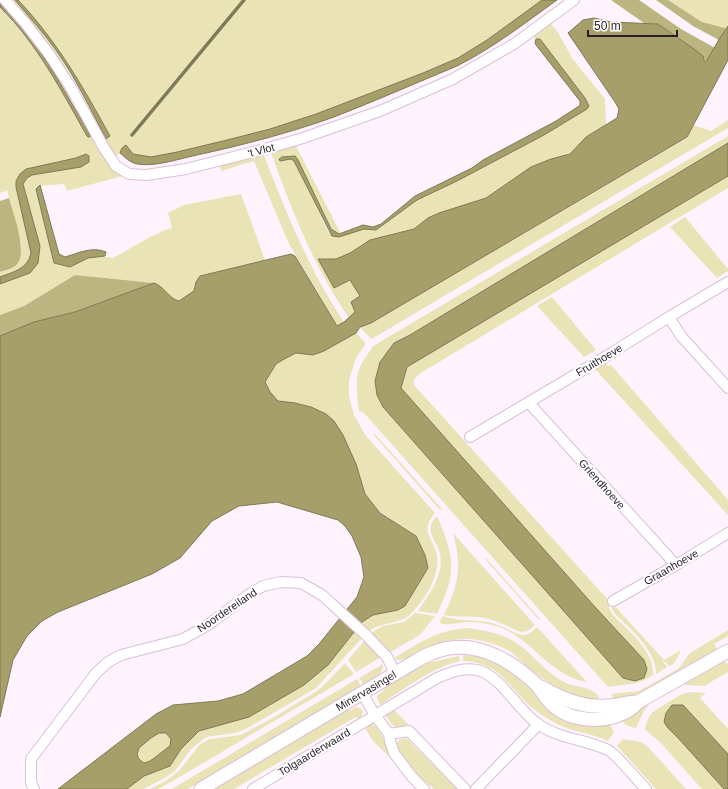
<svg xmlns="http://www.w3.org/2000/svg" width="728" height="789" viewBox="0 0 728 789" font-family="Arial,sans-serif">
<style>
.green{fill:#e9e3b6}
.forest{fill:#bcb57f}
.water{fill:#a69f6a;stroke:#807856;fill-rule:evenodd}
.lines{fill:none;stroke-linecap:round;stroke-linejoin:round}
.stream{stroke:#807856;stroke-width:3.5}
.minor-casing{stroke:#d9bfd7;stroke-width:12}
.tertiary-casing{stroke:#d9bfd7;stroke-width:15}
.minor{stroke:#fff;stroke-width:10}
.tertiary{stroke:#fff;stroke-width:13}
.labels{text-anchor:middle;stroke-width:4;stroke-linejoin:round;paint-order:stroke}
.street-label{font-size:11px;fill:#281e27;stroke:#fff}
</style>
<rect width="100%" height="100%" fill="#fff4fe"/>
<g class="green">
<path d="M0 0 57 70 110 165 122 176 67 191 64 184 38 186 54 263 70 267C87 258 93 254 113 258L152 236 160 233 159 232 172 228 168 213 184 205 241 194 265 260 200 276 196 282 194 291 179 301C169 300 164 286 154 283L75 275 24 306 0 315V284L30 273 40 246 23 184 27 178 32 175 81 167 88 155H84L76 158 20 174 31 253C28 269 14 272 0 277V272L13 267 21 252V242L7 190 0 193V7L29 41 47 65 87 136 88 137 90 136C66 88 37 42 0 4Z"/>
<path d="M8 0H15L39 27 58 53 106 139 110 136C82 86 57 42 18 0H542L487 40 458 58 423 73 316 114 270 129 177 152 151 157 141 156 133 154 122 148 120 153 113 158Z"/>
<path d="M668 0H728V26L723 34 702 22Z"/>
<path d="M549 21 559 34 572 58 605 99 606 126 586 137 570 154 551 159 531 167 486 198 428 218 414 229 382 238H376L364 243 350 253 336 259 319 260 334 288 350 280 360 296 355 312 349 318C314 268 292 210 271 153L272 150 295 144 341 234H339L331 230 295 156 282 157 280 161 291 159 294 160 329 233 339 237 364 228 376 230 417 200 459 180 544 135 587 109 589 106 585 98 540 40 536 39 531 34Z"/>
<path d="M728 120V128L375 337 371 339 360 327 371 323 687 138 693 125 711 131Z"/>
<path d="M728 136V143L410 335 394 343 380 361 377 395 383 407 623 678 635 681 644 678V660L595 607 401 388 407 367 728 176V188L419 374 414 380V385L610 602 609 608 613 615C629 631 655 652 653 675 639 686 624 684 608 687L363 412 359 411C357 396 354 377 362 363 365 357 370 352 373 346Z"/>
<path d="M263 153C286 212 309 270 344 322L337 326 288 242 254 161 221 171 220 164Z"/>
<path d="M685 217 728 269V271L717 278 670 227Z"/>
<path d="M552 297 596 350 584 357 537 306Z"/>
<path d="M356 333 365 342V345L356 358 349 380V396L354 415 366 436 435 513C419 532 433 537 437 555 441 576 422 605 407 617 399 623 379 623 367 632L361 624 362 622 373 615 398 610 416 536 380 512 365 494 356 464 343 435 334 421 311 407 295 403 278 401 270 392 265 382 276 364 286 358 296 353 313 355 324 351Z"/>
<path d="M606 363 608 366 611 365 728 500V515L595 369Z"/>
<path d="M374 433 442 509 440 510 373 434Z"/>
<path d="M437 516C455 558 457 572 437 614L418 611C426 599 437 584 440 569 441 563 441 556 439 550 434 537 424 529 437 516Z"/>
<path d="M453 533 535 625 527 631 522 632C511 629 501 622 489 619 474 615 459 618 444 615 459 584 462 566 453 533Z"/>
<path d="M486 558 540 619 539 620 485 559Z"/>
<path d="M612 603 664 660 681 650 678 657 673 664 669 666 663 660V662L667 667 656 674C656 649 630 629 614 613L612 608Z"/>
<path d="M415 613 435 616 424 630 418 636 389 653 369 634 383 626 404 622Z"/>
<path d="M443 616C459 622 476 619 492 623 501 625 517 635 524 635 529 635 534 630 537 627L587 682C552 677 533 641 502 628 491 624 478 622 466 622 457 623 449 625 441 624L440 621Z"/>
<path d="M467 628C481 630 495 632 508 638 530 649 543 671 564 682 576 688 597 686 600 701 572 700 550 685 529 668 523 663 517 657 511 652 500 645 483 640 470 639 455 638 438 643 425 649 415 653 408 660 397 660L394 658C421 642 435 631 467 628Z"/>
<path d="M356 630 363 637 316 688 246 729 235 733 206 737 191 749 175 771 163 779 143 789H127L144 776 170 766 181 749 199 731 217 726 328 665Z"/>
<path d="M728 630V636L714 644 718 650C687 668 649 695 614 700L611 694 639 691 678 669 690 653Z"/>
<path d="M365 640 381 657 356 672 348 660Z"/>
<path d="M463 655 475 656 494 662 510 671 542 699 609 723 614 732 608 741C589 732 568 732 550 720 543 716 536 711 530 706 507 684 498 662 463 661Z"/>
<path d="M459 656 460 661C436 666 402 689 382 704H380L377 699V696L384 690 383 687 423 664Z"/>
<path d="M724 660 728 665V672L704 686 686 685 685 683Z"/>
<path d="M345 663 354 674 171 782 158 789H150L167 780 180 770 200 744 210 739 241 735 274 717 317 691 326 683Z"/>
<path d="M383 664C384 675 372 680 364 685L359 678Z"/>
<path d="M357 679 361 686 188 789H172Z"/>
<path d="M691 692 706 693 700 698 728 729V754L683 705 668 728 679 739 724 789H702L659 741 645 730 646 724 650 715 654 711 682 694Z"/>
<path d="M649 704 644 711 636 728C629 727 624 725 621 718Z"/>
<path d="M355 707 360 708 363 711 361 718H354L234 789H210L348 708 350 711Z"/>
<path d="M394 710 409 725C398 732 390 725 386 715Z"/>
<path d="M368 724H372L377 727 401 768 373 741 365 728 367 727 366 725Z"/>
<path d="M159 733H166L171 739 170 746C161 751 152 762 144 763L137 754 139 748Z"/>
<path d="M406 738 457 789H434C420 776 401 763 396 744L401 739Z"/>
<path d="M623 739 641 742 648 747 686 789H656L617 746Z"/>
</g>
<g class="forest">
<path d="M611 0H639L681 29 715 48 706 62 704 61 703 56 694 49 658 24 644 23Z"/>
<path d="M656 0H668L702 22 728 29V45L693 26Z"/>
<path d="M9 198C13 213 28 251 17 264 13 269 5 270 0 272V201Z"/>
<path d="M75 275 154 283 75 312 34 322 0 336V315L24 306Z"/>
</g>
<g class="water">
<path d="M15 0H18C57 41 83 87 110 136L106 139C91 110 76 79 58 53 45 34 29 17 15 0Z"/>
<path d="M542 0H557C525 23 493 48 457 66 416 83 375 101 334 117 289 133 243 145 197 155 178 159 156 167 137 164 129 162 126 158 120 153L122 148 126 145 133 154 151 157 177 152 227 140 270 129 316 114 423 73 458 58 487 40Z"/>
<path d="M0 4C30 33 52 68 72 104 78 115 87 126 90 137H88L87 136C61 90 38 45 0 7Z"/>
<path d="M594 18 611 22 658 24 694 49 703 56 704 61 706 62 718 41 728 26V60L687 137 371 323 360 327 356 333 324 351 313 355 296 353 286 358 276 364 265 382 270 392 278 401 295 403 311 407 326 414 334 421 343 435 356 464 365 494 380 513 416 536 425 555 428 568 405 606 398 610 373 615 362 622 328 665 304 685 249 717 199 731 181 749 170 766 144 776 127 789H58L156 714 173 705 218 701 243 694 307 656 319 644 357 597 364 577 361 557 352 536 345 526 338 520 277 502 239 506 212 521 180 558 152 574 58 612 42 621 27 636 13 660 0 717V336L34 322 75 312 154 283C164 286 169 299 179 301L194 291 196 282 200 276 291 254 295 256 337 326 344 322 355 312 351 302 360 296 350 280 334 288 318 259H336L350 253 370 240 414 229 428 218 439 213 486 198 531 167 551 159 570 154 586 137 617 118 619 109 615 102 568 33 583 20ZM159 733H166L171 739 170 746C162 751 152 762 144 763L139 759 137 754 139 748 151 738Z"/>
<path d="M536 39H540L585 98 589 106 587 109 544 135 459 180 417 200 376 230 364 229 339 237 332 236 294 161 291 159 280 161 279 159 282 157 295 156 298 160 331 229 339 234 363 225 373 227 381 224 415 196 472 168 483 160 556 121 579 106 580 105V101L536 45 535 43Z"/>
<path d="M728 143V176L407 367 401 388 595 607 644 660 647 669 644 678 635 681 623 678 383 407 377 395 375 381 380 362 394 343 410 335Z"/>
<path d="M86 154 89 156V162L81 167 32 175 27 178 23 184 40 246 38 263 30 273 0 284V277C13 272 28 269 31 253L16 187V181L20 174 26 169 76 158Z"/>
<path d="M40 185 59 254 65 257C79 253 92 246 106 252L105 256 88 258 70 267 54 263 36 189Z"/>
<path d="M672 705H683L728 754V789H724L679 739 668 728 664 722 666 713Z"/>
</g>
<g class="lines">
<path class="stream" d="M132 135 244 0"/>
<defs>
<g id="minor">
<path d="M5 0 26 24 49 54 70 86 104 148 116 166 129 174 146 175 186 169 265 149 303 138 380 111 453 79 514 44 574 0"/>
<path d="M669 317 681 336 728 388"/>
<path d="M529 403 676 565"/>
<path d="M470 437 605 357 669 317 728 282"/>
<path d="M613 601 676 565 728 533"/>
<path d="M362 693 375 715 389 734 390 741 394 753 412 777 424 789"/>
<path d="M389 734 409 731 465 789"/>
<path d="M34 789 31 783V759L96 673 108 662 121 655 183 639 208 625 248 595 263 586 281 582 301 583 322 595 366 635 387 657 395 673"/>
<path d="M253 789 437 678C451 672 466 666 481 671 503 680 519 711 539 725 560 739 585 739 608 750 615 753 638 781 646 789"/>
<path d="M476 789 539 724"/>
</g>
<g id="tertiary">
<path d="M541 687C562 699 583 708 607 706 617 706 627 702 638 702"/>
<path id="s1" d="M201 789 416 661C421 658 426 655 432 653 470 637 507 657 535 683 542 690 546 700 554 706 576 725 619 724 638 702L728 651"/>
</g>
</defs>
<use href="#minor" class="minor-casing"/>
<use href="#tertiary" class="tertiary-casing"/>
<use href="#minor" class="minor"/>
<use href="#tertiary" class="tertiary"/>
</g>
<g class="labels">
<g class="street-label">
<text transform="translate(261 150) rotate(-15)" y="4">'t Vlot</text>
<text transform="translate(599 360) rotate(-31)" y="4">Fruithoeve</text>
<text transform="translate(602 484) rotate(48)" y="4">Griendhoeve</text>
<text transform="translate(671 567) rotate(-30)" y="4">Graanhoeve</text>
<text transform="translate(227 610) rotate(-34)" y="4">Noordereiland</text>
<text dy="4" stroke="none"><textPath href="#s1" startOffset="192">Minervasingel</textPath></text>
<text transform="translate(314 752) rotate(-31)" y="4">Tolgaarderwaard</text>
</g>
</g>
<path d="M588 30v6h89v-6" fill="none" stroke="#281e27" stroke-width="2"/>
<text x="594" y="30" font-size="12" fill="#281e27" stroke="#ffffff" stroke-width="3" paint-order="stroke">50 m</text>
</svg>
